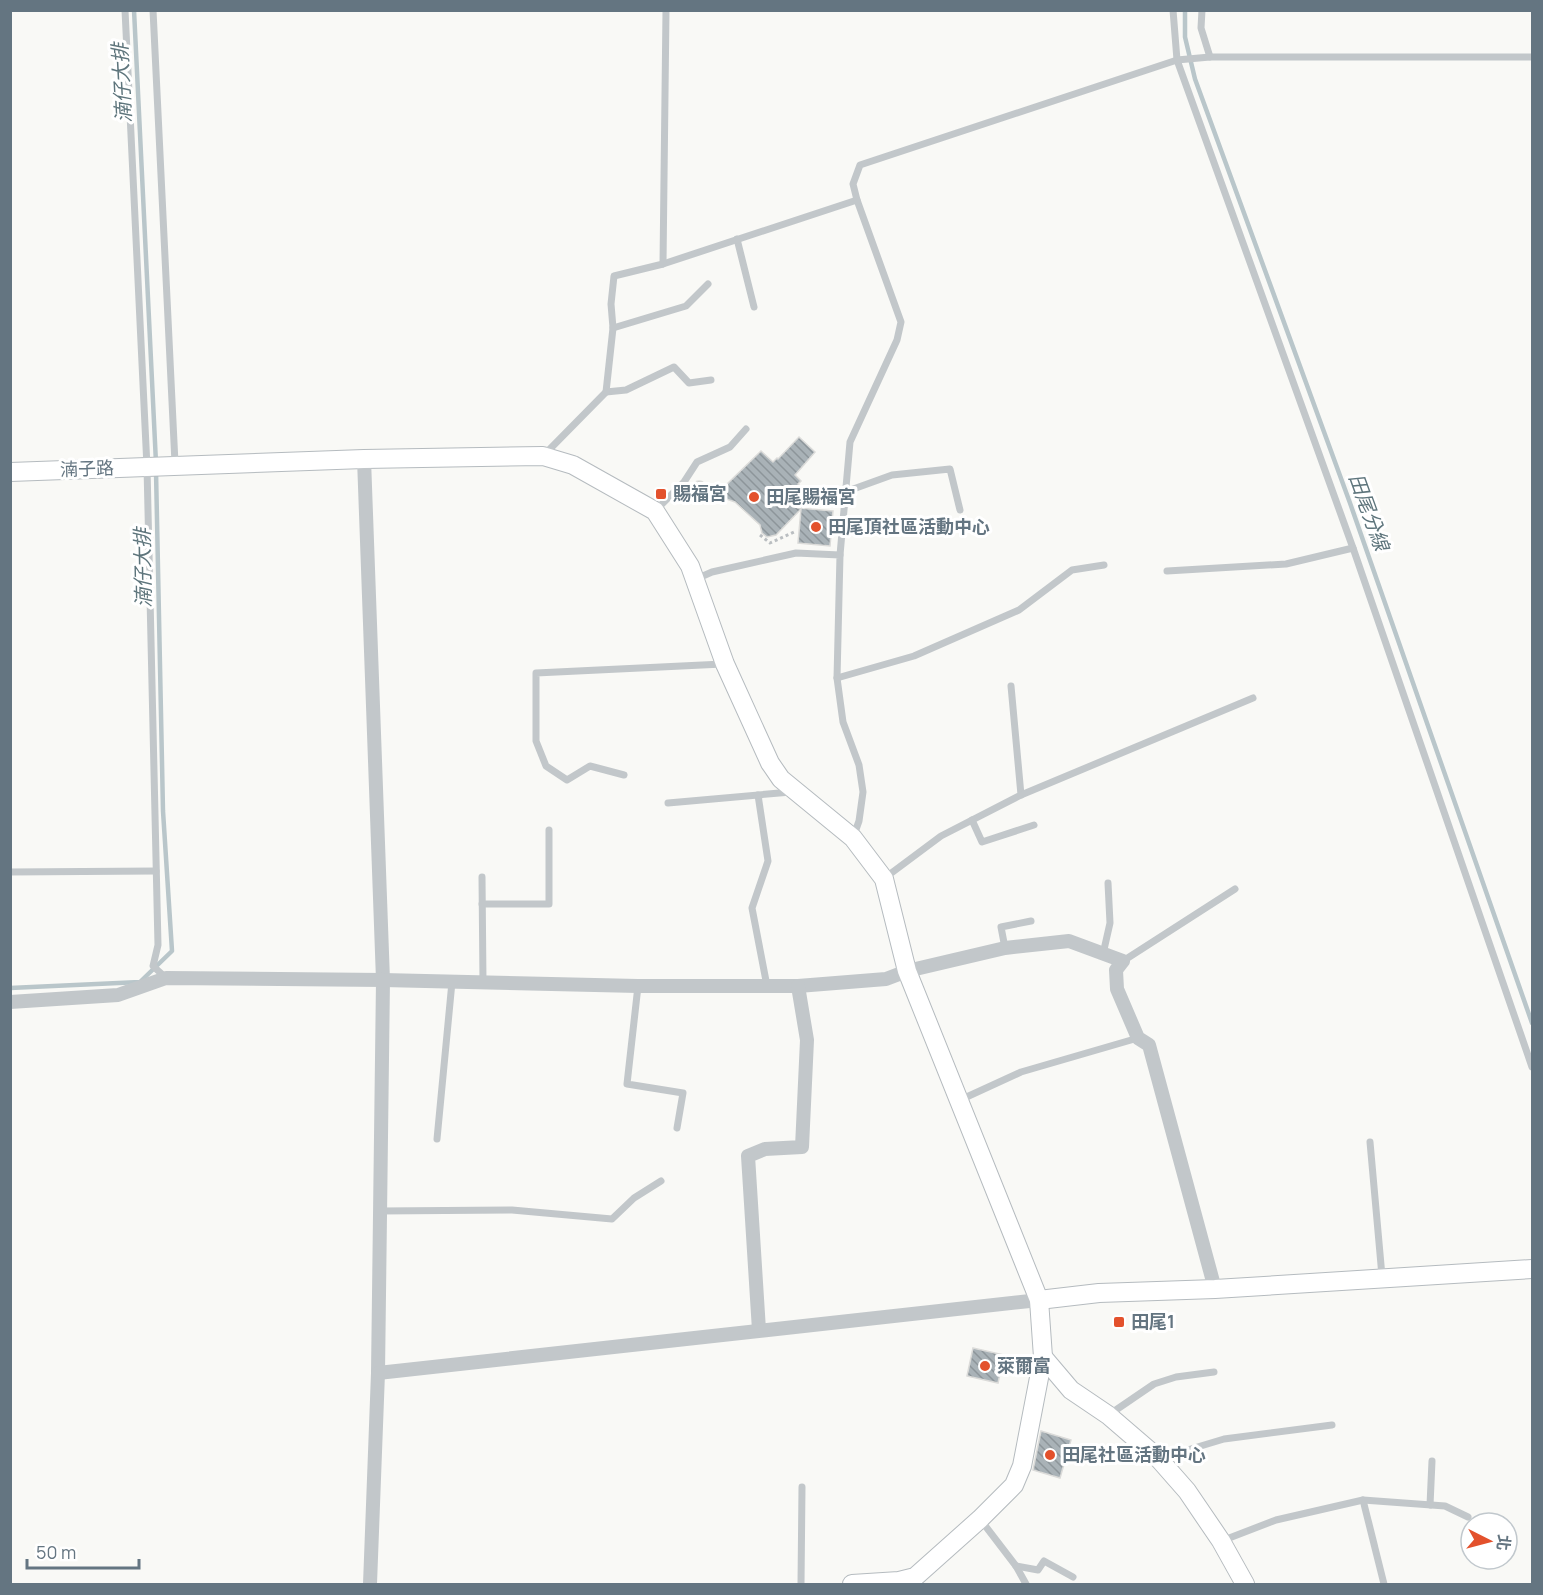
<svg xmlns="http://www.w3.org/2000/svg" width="1543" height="1595" viewBox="0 0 1543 1595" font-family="Manrope,'Noto Sans TC',sans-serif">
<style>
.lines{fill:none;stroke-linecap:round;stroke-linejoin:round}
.stream{stroke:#b9c6ca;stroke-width:4.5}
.building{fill:url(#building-back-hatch);stroke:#dbdbd9;stroke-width:1.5}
.secondary-casing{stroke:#b5bbbf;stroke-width:20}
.path{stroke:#babec1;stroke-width:3;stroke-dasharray:3 3;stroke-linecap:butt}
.lane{stroke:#c2c7ca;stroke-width:7}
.street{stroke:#c2c7ca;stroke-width:14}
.secondary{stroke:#fff;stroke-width:18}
.poi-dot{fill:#e3512c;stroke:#fff;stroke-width:2}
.labels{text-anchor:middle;stroke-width:6;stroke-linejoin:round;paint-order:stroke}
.street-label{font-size:18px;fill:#647581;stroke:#fff}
.poi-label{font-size:18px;font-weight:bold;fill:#647581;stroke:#fff;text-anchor:start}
.water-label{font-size:20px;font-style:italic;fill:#5e757c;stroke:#fff}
</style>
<defs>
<pattern id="building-back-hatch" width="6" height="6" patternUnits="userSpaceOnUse" patternTransform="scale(1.5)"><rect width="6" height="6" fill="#a9b2b7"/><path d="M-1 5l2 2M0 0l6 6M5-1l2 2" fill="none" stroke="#8d959a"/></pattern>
</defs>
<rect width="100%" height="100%" fill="#f9f9f6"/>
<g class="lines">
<g class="stream">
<path d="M134 10 156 463"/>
<path d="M1185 10V37L1195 79 1350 503 1532 1023"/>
<path d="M10 988 140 982 172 951 163 811 156 471"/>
</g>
</g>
<g class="building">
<path d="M799 437 815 452 795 475 801 481 798 484 810 495 798 508 833 511 830 546 798 543 801 509 776 535 767 537 762 533 760 525 735 502 726 499 721 490 761 451 773 462 777 458 778 459Z"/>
<circle cx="699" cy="488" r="7"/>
<path d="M973 1348 1004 1355 998 1383 967 1376Z"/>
<path d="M1041 1431 1071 1440 1060 1478 1033 1470Z"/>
</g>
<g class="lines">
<defs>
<g id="secondary">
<path d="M10 472 364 459 543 456 573 465 655 511 690 566 725 664 770 763 781 779 853 838 884 879 907 971 1039 1300 1043 1357 1022 1466 1014 1485 980 1519 915 1577 899 1581 852 1584"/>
<path d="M1039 1300 1099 1293 1215 1289 1532 1269"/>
<path d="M1043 1357 1071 1390 1108 1415 1158 1458 1187 1491 1221 1541 1245 1584"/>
</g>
</defs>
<use href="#secondary" class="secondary-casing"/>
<path class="path" d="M760 535 770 543 794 532"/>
<g class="lane">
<path d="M125 10 147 467 158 945 153 966 166 978"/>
<path d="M153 10 175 463"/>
<path d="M1173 10 1177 60 1353 548 1532 1067"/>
<path d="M1202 10 1201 28 1210 57"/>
<path d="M737 239 754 307"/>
<path d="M663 264 857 200"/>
<path d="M613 328 686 306 708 284"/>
<path d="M606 392 626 390 674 367 689 383 711 380"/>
<path d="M545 454 606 392 613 328 611 304 614 276 663 264 666 10"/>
<path d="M845 492 892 475 950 469 960 510"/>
<path d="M655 511 684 482 697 462 730 447 746 429"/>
<path d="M840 555 850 442 897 340 901 322 857 200 853 184 860 165 1177 60 1210 57H1532"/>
<path d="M1167 571 1286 564 1353 548"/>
<path d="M696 579 712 572 796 553 840 555 837 678 843 722 859 765 863 792 859 821 854 835"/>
<path d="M837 678 914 656 1019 610 1072 570 1104 565"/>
<path d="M1011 686 1021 795"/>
<path d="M624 775 590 766 567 780 546 766 536 741V673L723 664"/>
<path d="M758 795 768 861 752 908 767 986"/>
<path d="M668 803 791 792"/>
<path d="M972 820 982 842 1034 825"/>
<path d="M10 872 156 871"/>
<path d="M482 877 483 982"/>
<path d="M886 877 941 836 1021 795 1253 698"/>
<path d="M482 904H549V830"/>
<path d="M1005 948 1001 927 1031 921"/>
<path d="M1103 954 1110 923 1108 883"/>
<path d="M1123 961 1235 889"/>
<path d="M638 986 627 1084 683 1093 677 1128"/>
<path d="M960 1100 1021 1072 1138 1038"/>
<path d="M437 1139 452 982"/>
<path d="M1370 1142 1382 1276"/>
<path d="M380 1211 512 1210 612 1219 634 1198 661 1181"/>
<path d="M1110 1414 1154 1384 1176 1377 1214 1372"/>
<path d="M1161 1458 1224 1439 1332 1425"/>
<path d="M1363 1500 1384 1584"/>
<path d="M1430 1505 1432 1461"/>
<path d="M980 1519 1016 1566 1026 1584"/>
<path d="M1224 1540 1276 1520 1363 1500 1445 1506 1468 1517"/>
<path d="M1016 1566 1038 1570 1044 1561 1073 1577"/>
<path d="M801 1584 802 1487"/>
</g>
<g class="street">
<path d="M364 459 383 980 378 1373 370 1584"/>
<path d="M10 1002 118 995 166 978 383 980 638 986H798L886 979 907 971 1005 948 1069 941 1123 961 1116 970 1117 989 1138 1038 1149 1045 1215 1289"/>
<path d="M759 1330 748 1156 765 1149 802 1147 807 1040 798 986"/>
<path d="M378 1373 1039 1300"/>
</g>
<use href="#secondary" class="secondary"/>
</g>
<g class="poi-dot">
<rect x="655" y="488" width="12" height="12" rx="3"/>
<circle cx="754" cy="497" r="6"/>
<circle cx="816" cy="527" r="6"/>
<rect x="1113" y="1316" width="12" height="12" rx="3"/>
<circle cx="985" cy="1366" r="6"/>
<circle cx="1050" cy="1455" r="6"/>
</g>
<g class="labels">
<g class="street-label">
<text transform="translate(87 469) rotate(-2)" y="6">湳子路</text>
</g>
<g class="poi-label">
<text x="673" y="500">賜福宮</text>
<text x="766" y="503">田尾賜福宮</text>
<text x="828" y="533">田尾頂社區活動中心</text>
<text x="1131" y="1328">田尾1</text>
<text x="997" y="1372">萊爾富</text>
<text x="1062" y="1461">田尾社區活動中心</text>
</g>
<g class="water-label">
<text transform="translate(122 83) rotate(-93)" y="7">湳仔大排</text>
<text transform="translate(1369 512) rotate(70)" y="7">田尾分線</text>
<text transform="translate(143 568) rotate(-91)" y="7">湳仔大排</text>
</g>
</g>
<rect width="1543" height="1595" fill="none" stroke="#647581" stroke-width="24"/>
<g transform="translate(1489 1541) rotate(96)"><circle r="28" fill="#ffffff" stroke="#c1c8cd" stroke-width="1.5"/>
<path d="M0-4.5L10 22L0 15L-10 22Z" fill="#e3512c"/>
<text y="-9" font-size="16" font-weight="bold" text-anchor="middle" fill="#647581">北</text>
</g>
<path d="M27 1559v9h112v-9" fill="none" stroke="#647581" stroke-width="3"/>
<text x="36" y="1559" font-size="18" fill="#647581" stroke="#ffffff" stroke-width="4.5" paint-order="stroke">50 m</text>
</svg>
